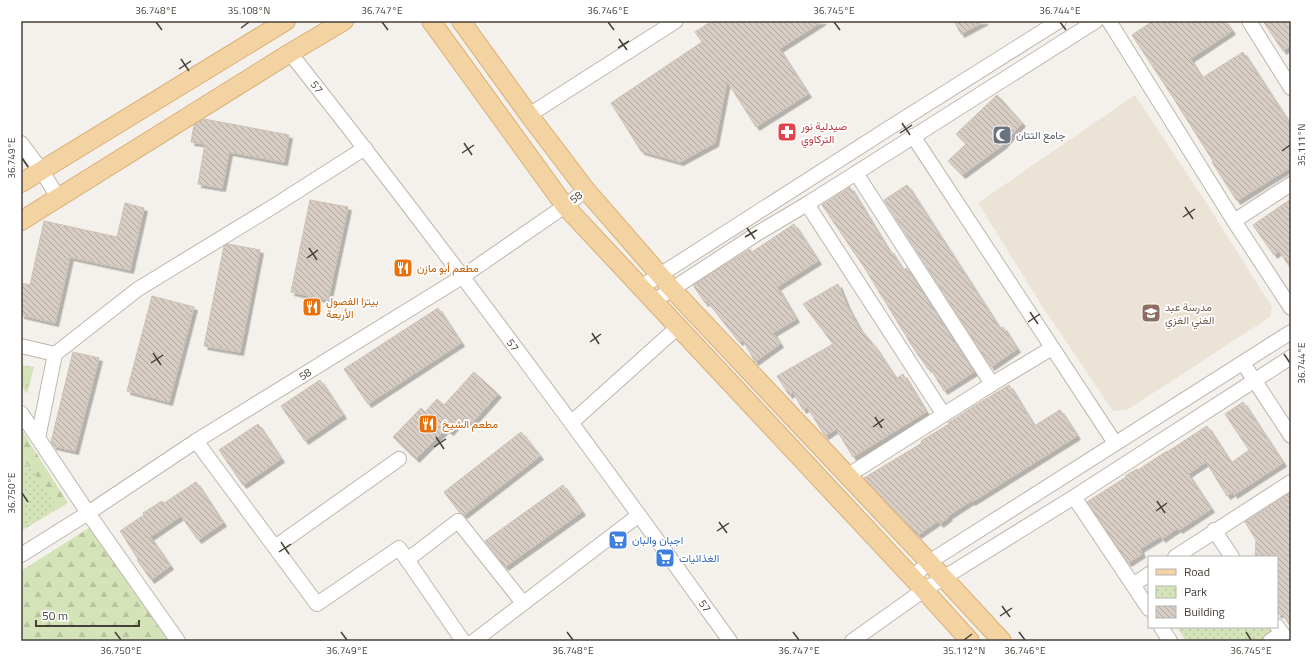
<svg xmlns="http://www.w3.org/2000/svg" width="1312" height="662" viewBox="0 0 1312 662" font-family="'Titillium Web',Vazirmatn,sans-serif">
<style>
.education{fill:#ebe3d6}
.grass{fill:url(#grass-tufts)}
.forest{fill:url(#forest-firs)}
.park{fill:url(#park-dots)}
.building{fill:url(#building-back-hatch);stroke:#cec1b5;filter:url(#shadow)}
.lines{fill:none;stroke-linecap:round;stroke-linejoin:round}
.minor-casing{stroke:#beb6ae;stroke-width:16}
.major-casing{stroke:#d8ae74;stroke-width:20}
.minor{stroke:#fff;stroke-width:14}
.major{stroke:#f4d3a3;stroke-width:18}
.ticks{fill:none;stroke:#474039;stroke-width:1.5}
.labels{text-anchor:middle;stroke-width:3.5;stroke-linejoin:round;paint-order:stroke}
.street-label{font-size:11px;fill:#474039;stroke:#fff}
.health-label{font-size:11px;fill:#be3a42;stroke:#fff;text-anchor:start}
.worship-label{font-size:11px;fill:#5b616d;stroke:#fff;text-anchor:start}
.food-label{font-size:11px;fill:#c56008;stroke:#fff;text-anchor:start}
.education-label{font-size:11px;fill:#785e54;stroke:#fff;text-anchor:start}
.shop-label{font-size:11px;fill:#366cbe;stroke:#fff;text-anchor:start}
.neatline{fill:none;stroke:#474039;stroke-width:1.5}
.ticks-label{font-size:10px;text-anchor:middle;fill:#474039}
</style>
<defs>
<pattern id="grass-tufts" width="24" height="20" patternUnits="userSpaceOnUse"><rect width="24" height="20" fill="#d5e3b8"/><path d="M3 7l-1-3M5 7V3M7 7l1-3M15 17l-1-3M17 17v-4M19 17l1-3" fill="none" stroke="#b8c49f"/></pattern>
<pattern id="forest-firs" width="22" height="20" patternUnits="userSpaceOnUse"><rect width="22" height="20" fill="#d5e3b8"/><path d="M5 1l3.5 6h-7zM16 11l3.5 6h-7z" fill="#b8c49f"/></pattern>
<pattern id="park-dots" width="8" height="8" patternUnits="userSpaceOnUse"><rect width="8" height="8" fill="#d5e3b8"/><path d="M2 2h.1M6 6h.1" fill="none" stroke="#b8c49f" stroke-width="1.8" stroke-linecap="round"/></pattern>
<pattern id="building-back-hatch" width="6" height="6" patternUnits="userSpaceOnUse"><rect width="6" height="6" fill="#d7cdc4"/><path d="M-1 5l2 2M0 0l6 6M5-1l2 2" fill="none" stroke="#b0a8a0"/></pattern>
<filter id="shadow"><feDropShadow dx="3.5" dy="3.5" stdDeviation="0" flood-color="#0004"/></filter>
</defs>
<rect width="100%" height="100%" fill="#f4f0eb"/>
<path class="education" d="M1135 95 1205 201 1272 307 1270 317 1127 410 1113 411 1044 309 978 203Z"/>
<path class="grass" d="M21 365 34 367 27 394 21 385Z"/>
<g class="forest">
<path d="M21 429 68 503 21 531Z"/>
<path d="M92 526 169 641H21V571Z"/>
</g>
<g class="park">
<path d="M21 455 57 507 21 530Z"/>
<path d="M1177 627H1268L1273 634 1260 641H1186Z"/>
</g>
<g class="building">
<path d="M712 21H823L779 49 808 94 756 127 727 81 715 143 680 162 641 151 611 103 702 42 695 32Z"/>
<path d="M954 21H985L961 34Z"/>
<path d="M1153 21H1225L1232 31 1190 59 1202 78 1243 52 1291 126V167L1237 201 1212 162 1213 161 1172 96 1132 35Z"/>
<path d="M1263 21H1291V45L1283 51Z"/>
<path d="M997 95 1022 123 1003 145 962 175 948 161 966 144 956 134Z"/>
<path d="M204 119 289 135 284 162 229 152 222 188 198 184 205 144 191 142 194 125Z"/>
<path d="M907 185 1000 329 1003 327 1017 349 991 367 884 200Z"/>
<path d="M850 187 889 251 890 250 903 270 907 268 974 372 944 391 930 368 928 369 914 349 864 267 822 205Z"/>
<path d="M1291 199V269L1279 251 1274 255 1253 225Z"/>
<path d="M310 200 348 207 328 300 291 292Z"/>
<path d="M125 203 144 208 130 270 70 257 55 323 21 315V283L30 285 44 221 117 237Z"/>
<path d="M794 224 818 261 777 287 796 319 773 333 780 344 755 362 743 340 739 342 707 301 705 303 693 285 750 249 752 252Z"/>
<path d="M228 244 260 250 240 352 204 346 224 246Z"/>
<path d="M838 284 847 306 859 328 875 347 896 379 903 374 926 412 853 457 836 429 825 436 807 407 803 410 793 392 789 395 777 376 833 344 803 304Z"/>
<path d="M152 296 194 307 169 402 127 391Z"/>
<path d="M438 308 461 343 368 404 344 369Z"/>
<path d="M73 352 99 358 75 451 53 446 51 442Z"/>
<path d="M474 372 498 394 471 424 463 418 450 432 446 429 416 459 393 437 421 408 425 412 437 399 444 405Z"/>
<path d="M320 380 343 415 305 441 281 406Z"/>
<path d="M1009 385 1034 426 1060 410 1077 436 972 502 971 501 948 516 949 517 940 524 938 521 918 535 864 478 922 443 921 441 949 424 948 423 971 408Z"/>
<path d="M1243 402 1283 463 1234 495 1233 492 1227 496 1206 462 1188 474 1211 509 1179 530 1178 528 1162 539 1161 536 1140 549 1142 554 1128 563 1087 502 1126 477 1125 476 1137 469 1138 470 1167 451V452L1207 426 1231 463 1249 450 1225 414Z"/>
<path d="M258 424 281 459 243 485 219 450Z"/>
<path d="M521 432 540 456 464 515 460 513 444 492Z"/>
<path d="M196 482 223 523 198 540 181 516 150 537 170 566 151 580 137 560 138 559 120 531 144 515 143 513 162 501 164 503Z"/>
<path d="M563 485 582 512 505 567 485 541Z"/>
<path d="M1291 492V627L1282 614H1277L1279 595H1277V557H1255L1256 540 1245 522Z"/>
</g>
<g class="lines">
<defs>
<g id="minor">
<path d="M1109 21 1234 221 1291 308"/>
<path d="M1249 21 1291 88"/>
<path d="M290 53C442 245 587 442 730 641"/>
<path d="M529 115 676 21"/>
<path d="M913 136 1115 443"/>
<path d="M21 143 41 170 58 197"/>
<path d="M856 173 992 384"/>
<path d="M807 204 944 415"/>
<path d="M1234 221 1291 184"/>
<path d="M641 287 886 130 1059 21"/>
<path d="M654 301 758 233 807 204 1096 21"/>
<path d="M21 346 55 354"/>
<path d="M1243 363 1291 436"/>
<path d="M21 413 38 438"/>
<path d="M572 422 678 327"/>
<path d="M196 441 317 604 399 548 463 641"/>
<path d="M847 476 992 384 1052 348"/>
<path d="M1074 497 1149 609"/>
<path d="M1214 530 1232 557"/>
<path d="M275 547 399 459"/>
<path d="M21 555 88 513 196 441 462 277 565 206 586 190"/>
<path d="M1175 557 1291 482"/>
<path d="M407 560 458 521 523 603"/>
<path d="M912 578 929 562 1291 332"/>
<path d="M1133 585 1149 574"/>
<path d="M1277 626 1287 641"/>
<path d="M1161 627 1170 641"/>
<path d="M178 641 88 513 38 438 55 354 138 289 274 206 365 148"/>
<path d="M474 641 639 515"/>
<path d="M852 641 924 590 1074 497 1291 357"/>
<path d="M1270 641 1282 633"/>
</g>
<g id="major">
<path d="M431 21 565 206 924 590 970 641"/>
<path d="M461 21 529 115 586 190 672 289 929 562 1002 641"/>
<path d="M21 183 286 21"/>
<path d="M21 221 290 53 344 21"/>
</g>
</defs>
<use href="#minor" class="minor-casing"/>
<use href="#major" class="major-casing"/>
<use href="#minor" class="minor"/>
<use href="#major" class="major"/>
</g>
<path class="ticks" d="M156 22 162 30M382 22 388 30M608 22 614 30M834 22 840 30M1060 22 1066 30M241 28 249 22M619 39 627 50M618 48 629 41M181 59 189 71M179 69 191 61M902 123 910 135M900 133 912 125M464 143 472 155M1282 151 1290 145M462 153 474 145M22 158 28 167M1185 207 1193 219M1183 217 1195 209M747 228 755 239M745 237 757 230M309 248 317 260M307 258 318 250M1030 312 1038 324M1028 322 1040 314M592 333 599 344M590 342 601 334M153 353 161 365M1284 354 1290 363M151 363 163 355M875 417 882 428M873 427 884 419M436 437 444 449M434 447 446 439M22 493 28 502M1157 501 1165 513M1156 511 1167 503M719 522 727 533M717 531 729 523M281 542 289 554M279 552 291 544M1002 606 1010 617M1000 616 1012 608M115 632 121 640M341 632 347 640M567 632 573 640M793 632 799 640M1019 632 1025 640M1246 632 1251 640M964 640 972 634"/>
<defs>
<symbol id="pharmacy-square" viewBox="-11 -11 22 22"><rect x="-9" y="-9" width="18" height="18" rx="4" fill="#e0444e" stroke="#fff"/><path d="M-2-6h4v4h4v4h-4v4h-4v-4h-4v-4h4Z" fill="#fff"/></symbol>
<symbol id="mosque-square" viewBox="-11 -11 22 22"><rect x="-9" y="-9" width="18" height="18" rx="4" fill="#6b7280" stroke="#fff"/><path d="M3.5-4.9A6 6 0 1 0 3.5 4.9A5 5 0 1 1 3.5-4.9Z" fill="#fff"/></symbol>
<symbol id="restaurant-square" viewBox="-11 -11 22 22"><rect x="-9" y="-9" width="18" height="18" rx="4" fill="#e8710a" stroke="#fff"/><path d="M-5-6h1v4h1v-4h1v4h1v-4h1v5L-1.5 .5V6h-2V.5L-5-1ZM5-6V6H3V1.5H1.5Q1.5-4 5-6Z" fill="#fff"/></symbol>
<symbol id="school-square" viewBox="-11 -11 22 22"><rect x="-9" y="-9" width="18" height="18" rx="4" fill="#8d6e63" stroke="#fff"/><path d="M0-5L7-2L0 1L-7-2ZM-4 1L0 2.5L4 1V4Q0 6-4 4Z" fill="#fff"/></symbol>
<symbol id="supermarket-square" viewBox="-11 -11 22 22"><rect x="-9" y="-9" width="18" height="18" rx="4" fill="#3f7fe0" stroke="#fff"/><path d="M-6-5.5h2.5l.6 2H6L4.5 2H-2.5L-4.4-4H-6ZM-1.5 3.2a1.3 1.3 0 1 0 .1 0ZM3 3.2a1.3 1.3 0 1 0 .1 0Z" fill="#fff"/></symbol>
</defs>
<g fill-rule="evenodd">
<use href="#pharmacy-square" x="776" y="121" width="22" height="22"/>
<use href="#mosque-square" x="991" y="124" width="22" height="22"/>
<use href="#restaurant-square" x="392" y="257" width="22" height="22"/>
<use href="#restaurant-square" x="301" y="296" width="22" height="22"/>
<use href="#school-square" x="1140" y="302" width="22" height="22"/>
<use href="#restaurant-square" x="417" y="413" width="22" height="22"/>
<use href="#supermarket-square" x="607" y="529" width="22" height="22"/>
<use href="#supermarket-square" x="654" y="547" width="22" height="22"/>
</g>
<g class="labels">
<g class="street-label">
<text transform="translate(317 87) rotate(52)" y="4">57</text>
<text transform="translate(576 197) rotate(-38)" y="4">58</text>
<text transform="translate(513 345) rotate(53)" y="4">57</text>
<text transform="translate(305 374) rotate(-32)" y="4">58</text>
<text transform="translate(705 606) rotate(54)" y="4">57</text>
</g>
<g class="health-label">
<text x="801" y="130">صيدلية نور<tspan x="801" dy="13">التركاوي</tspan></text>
</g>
<g class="worship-label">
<text x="1016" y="139">جامع التتان</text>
</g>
<g class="food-label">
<text x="417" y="272">مطعم أبو مازن</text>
<text x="326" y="305">بيتزا الفصول<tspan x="326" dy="13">الأربعة</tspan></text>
<text x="442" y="428">مطعم الشيخ</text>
</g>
<g class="education-label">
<text x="1165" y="311">مدرسة عبد<tspan x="1165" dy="13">الغني الغزي</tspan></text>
</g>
<g class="shop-label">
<text x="632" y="544">اجبان والبان</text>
<text x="679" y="562">الغذائيات</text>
</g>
</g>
<rect width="1312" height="662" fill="none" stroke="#ffffff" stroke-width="44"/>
<rect x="1148" y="556" width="130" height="72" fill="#ffffff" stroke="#b5b3b0"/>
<rect x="1156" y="569" width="20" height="6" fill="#f4d3a3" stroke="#b5b3b0"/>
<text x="1184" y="576" font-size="12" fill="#474039">Road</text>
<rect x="1156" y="586" width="20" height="12" fill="url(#park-dots)" stroke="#b5b3b0"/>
<text x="1184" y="596" font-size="12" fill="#474039">Park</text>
<rect x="1156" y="606" width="20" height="12" fill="url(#building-back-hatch)" stroke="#b5b3b0"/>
<text x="1184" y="616" font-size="12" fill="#474039">Building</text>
<path d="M36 620v6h103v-6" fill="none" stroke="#474039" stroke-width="2"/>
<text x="42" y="620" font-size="12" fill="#474039" stroke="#ffffff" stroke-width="3" paint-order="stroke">50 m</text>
<rect x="22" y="22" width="1268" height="618" class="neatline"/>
<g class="ticks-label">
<text x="156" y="14">36.748°E</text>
<text x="249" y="14">35.108°N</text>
<text x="382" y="14">36.747°E</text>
<text x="608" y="14">36.746°E</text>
<text x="834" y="14">36.745°E</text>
<text x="1060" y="14">36.744°E</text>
<text transform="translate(1301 145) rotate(-90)" y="4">35.111°N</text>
<text transform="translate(11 158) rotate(-90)" y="4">36.749°E</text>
<text transform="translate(1301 363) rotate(-90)" y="4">36.744°E</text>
<text transform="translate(11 493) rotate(-90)" y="4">36.750°E</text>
<text x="121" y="654">36.750°E</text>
<text x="347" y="654">36.749°E</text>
<text x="573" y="654">36.748°E</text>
<text x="799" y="654">36.747°E</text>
<text x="964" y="654">35.112°N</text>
<text x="1025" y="654">36.746°E</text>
<text x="1251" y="654">36.745°E</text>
</g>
</svg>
